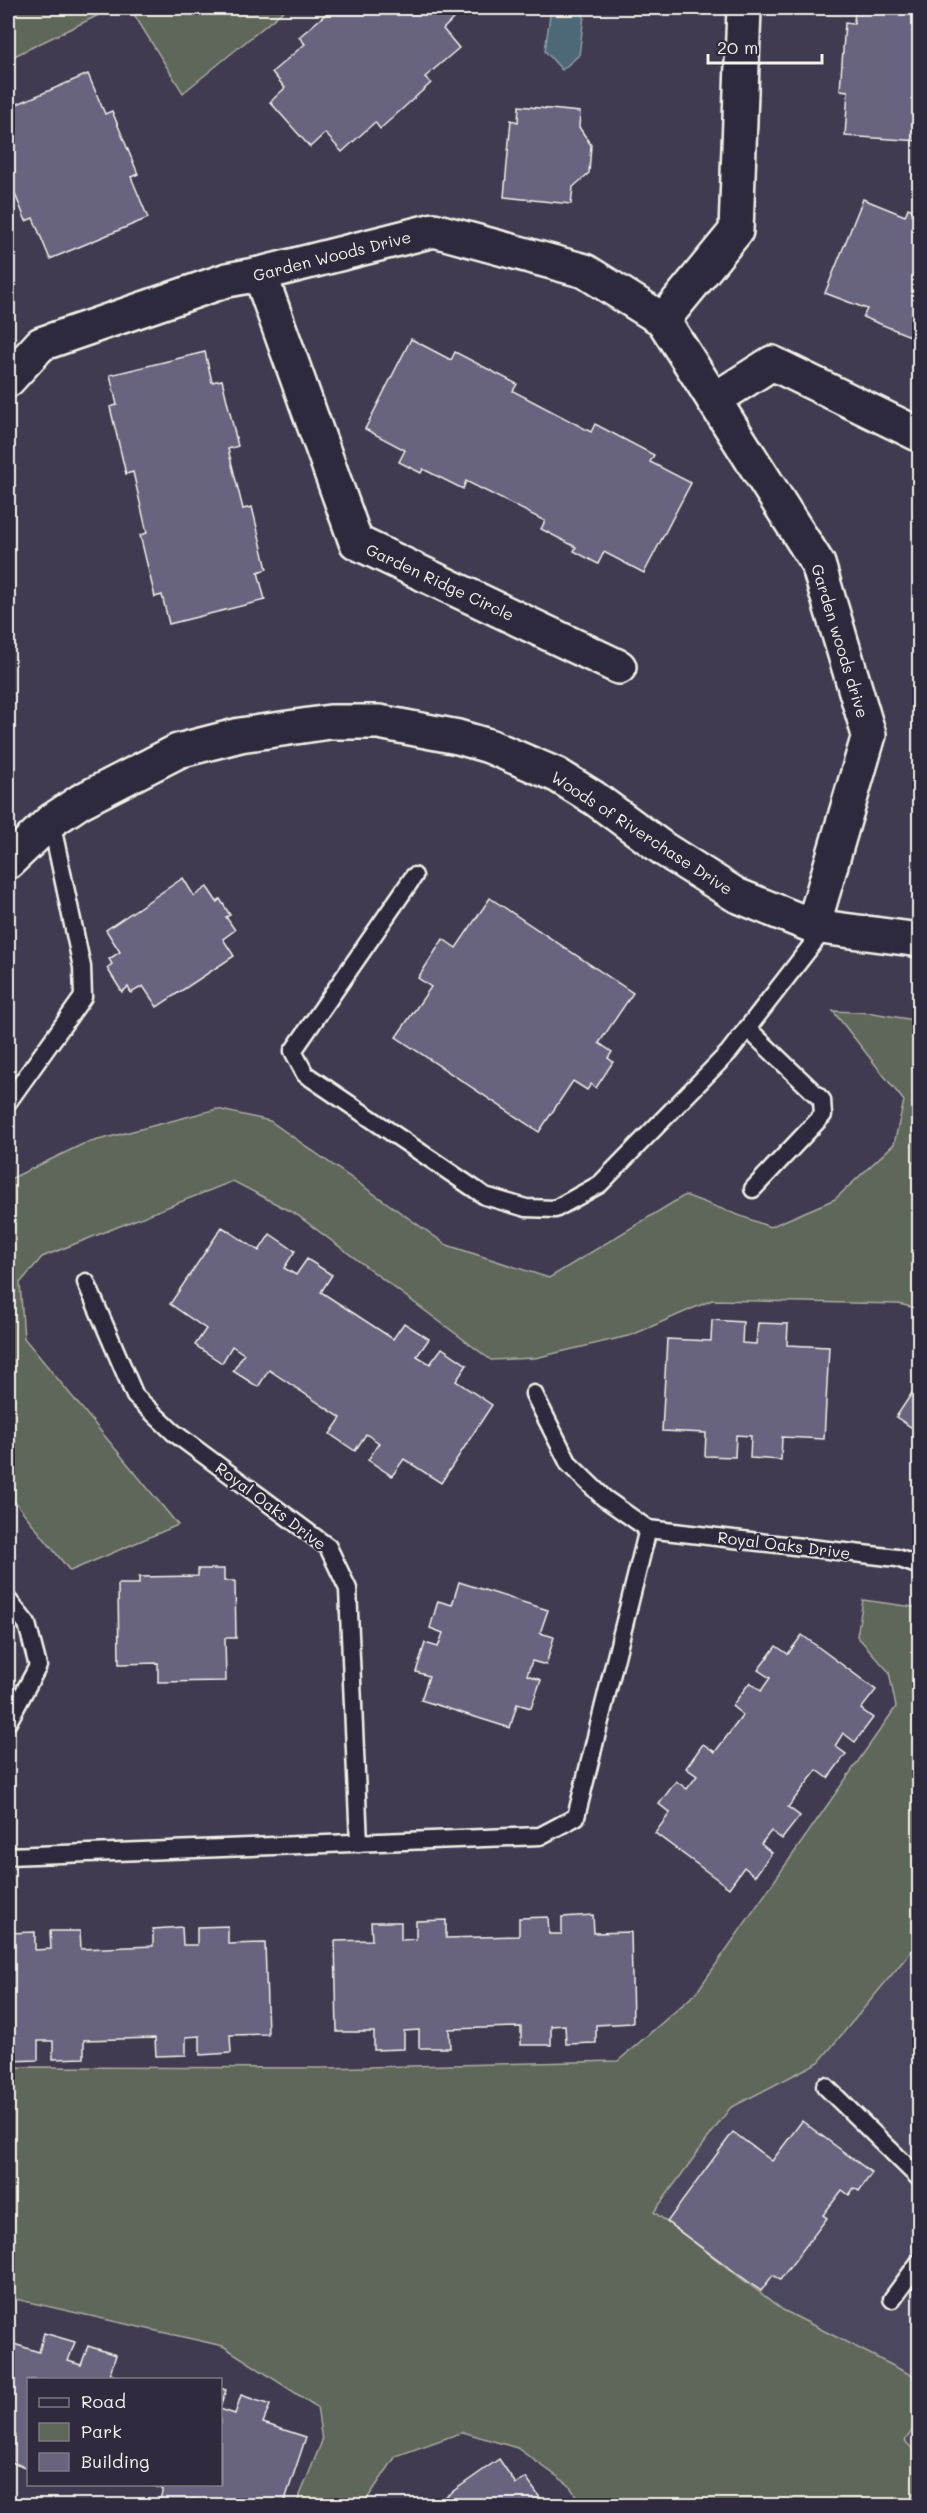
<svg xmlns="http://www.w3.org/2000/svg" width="927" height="2513" viewBox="0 0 927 2513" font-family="Mali,sans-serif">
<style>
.built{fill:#4c475f}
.green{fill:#5f665a;stroke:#aaaca1;stroke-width:1.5}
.water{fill:#4e6776;stroke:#909ea4;stroke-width:1.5}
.building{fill:#68647f;stroke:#f4f1e8;stroke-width:1.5}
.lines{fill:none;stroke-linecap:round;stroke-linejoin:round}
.service-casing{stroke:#f4f1e8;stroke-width:21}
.minor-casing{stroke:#f4f1e8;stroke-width:38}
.service{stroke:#2f2a3d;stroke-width:16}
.minor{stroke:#2f2a3d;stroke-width:33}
.labels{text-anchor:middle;stroke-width:4.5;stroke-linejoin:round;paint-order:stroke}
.street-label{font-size:16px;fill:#f4f1e8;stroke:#2f2a3d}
</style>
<rect width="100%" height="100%" fill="#403b51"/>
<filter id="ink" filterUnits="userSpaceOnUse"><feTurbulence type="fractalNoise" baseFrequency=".0167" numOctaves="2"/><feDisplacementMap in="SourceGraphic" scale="12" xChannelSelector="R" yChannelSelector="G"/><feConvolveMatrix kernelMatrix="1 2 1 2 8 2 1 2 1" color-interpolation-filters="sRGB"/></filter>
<g filter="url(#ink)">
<path class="built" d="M919 1839V2505L632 2218Z"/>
<g class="green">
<path d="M8 8H113L8 59Z"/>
<path d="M130 8H287L183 93Z"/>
<path d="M833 1011 873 1013 919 1021V1309L899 1304 712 1300 632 1335 535 1358 491 1360 297 1215 233 1181 42 1257 20 1283 24 1338 178 1525 70 1571 8 1493V1180L83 1144 217 1109 270 1121 447 1245 549 1278 685 1195 770 1227 835 1199 894 1144 904 1101Z"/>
<path d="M863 1600 913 1607 919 1604V1942L819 2062 730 2108 654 2212 783 2310 919 2379V2420L905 2441 919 2456V2505H582L569 2485 517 2448 463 2432 396 2456 363 2505H296L322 2441 317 2407 223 2346 11 2298 8 2300V2067L323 2068 618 2061 696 1993 896 1707 889 1672 857 1636Z"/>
</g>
<path class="water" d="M551 8H585L579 55 562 70 545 51Z"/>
<g class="building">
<path d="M333 8H445L454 18 443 29 459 48 425 77 431 83 380 129 375 122 342 152 325 133 310 147 270 102 285 88 272 72 305 44 299 37Z"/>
<path d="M855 8H920V141L845 136 848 91 840 90 845 23 854 24Z"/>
<path d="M88 74 105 114 112 111 138 174 131 177 148 218 50 259 33 218 26 221 8 177V108Z"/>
<path d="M519 106 580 112 579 127 591 145 589 173 573 187 571 204 504 197 511 120 518 122Z"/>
<path d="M863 199 905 216 908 208 920 213V340L863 317 867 309 825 293Z"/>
<path d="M411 339 451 360 455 352 517 384 513 391 591 432 595 424 654 455 650 462 691 483 644 573 604 552 598 564 574 551 576 547 541 529 545 521 466 481 463 489 423 469 421 473 399 462 405 450 365 429Z"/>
<path d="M205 352 212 382 222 380 238 446 228 449 243 509 252 507 267 569 258 572 265 600 169 624 162 595 155 597 140 535 147 533 133 472 126 474 110 407 117 405 110 375Z"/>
<path d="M183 878 194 896 207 887 217 902 220 899 230 915 226 917 235 930 223 939 234 956 157 1007 143 986 131 993 128 987 122 992 107 968 112 964 109 959 120 952 106 930Z"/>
<path d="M490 898 633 993 599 1043 612 1052 608 1058 613 1062 596 1088 591 1084 587 1090 573 1081 539 1132 396 1037 431 987 418 978 443 939 456 948Z"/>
<path d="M222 1227 259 1251 270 1234 295 1251 284 1268 296 1275 307 1259 332 1275 321 1292 393 1339 404 1323 429 1339 417 1356 430 1364 442 1348 467 1365 456 1381 492 1405 441 1483 404 1459 392 1476 368 1460 379 1443 366 1434 355 1451 330 1434 341 1418 269 1370 258 1387 233 1371 244 1354 232 1346 222 1363 195 1345 206 1329 170 1304Z"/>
<path d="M712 1320 743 1322 742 1343 756 1344 758 1323 788 1324 787 1345 829 1347 824 1439 782 1437 781 1460 750 1458 751 1436 736 1435 735 1457 705 1456 706 1433 662 1431 667 1339 711 1341Z"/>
<path d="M920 1381V1433L896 1417Z"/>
<path d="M198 1569H224V1581H235L236 1638H225L226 1681 158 1682V1663L119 1664 118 1584H139V1577L198 1576Z"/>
<path d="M459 1582 548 1610 540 1633 554 1637 546 1665 532 1661 527 1675 541 1680 531 1708 517 1704 510 1728 421 1700 429 1676 416 1672 425 1643 438 1647 443 1633 430 1628 438 1601 452 1605Z"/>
<path d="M802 1635 876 1690 861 1709 873 1718 855 1742 843 1733 835 1746 846 1754 828 1778 817 1770 788 1807 800 1816 782 1839 771 1831 761 1844 772 1853 755 1876 744 1867 729 1888 655 1833 670 1813 659 1804 676 1781 687 1789 697 1776 686 1768 703 1744 715 1752 743 1715 732 1706 750 1682 761 1691 770 1678 758 1670 776 1646 788 1654Z"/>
<path d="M593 1915 594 1933 631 1932 633 2023 596 2025V2043L566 2044 565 2025 551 2026V2045H521V2027L449 2029 450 2048H419V2030L404 2031V2049L374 2050V2032H337L335 1941 372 1940 371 1922H401V1940L416 1939V1921L446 1920V1938L519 1936V1918L548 1917 549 1934H562V1917Z"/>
<path d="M228 1926V1944L265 1943 268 2034 230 2035 231 2053 200 2055V2036L186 2037V2055L156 2056 155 2038 84 2040V2058L53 2059V2041H38V2060L9 2061 8 1933 35 1932V1950L51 1949 50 1931H80L81 1949 153 1946V1929L182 1927 183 1945H197V1927Z"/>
<path d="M802 2121 872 2173 859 2191 854 2188 849 2195 842 2190 823 2215 827 2218 780 2280 773 2275 761 2291 667 2222 733 2132 772 2161Z"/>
<path d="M44 2333 75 2342 68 2361 81 2365 88 2346 116 2355 110 2374 127 2380H28V2468L8 2461 10 2440H8V2342L39 2352Z"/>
<path d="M220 2388 226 2390 220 2408Z"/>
<path d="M241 2395 270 2405 263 2423 306 2437 283 2506H206V2503L192 2499 190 2506H158L163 2489 148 2484H220V2409L235 2414Z"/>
<path d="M499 2459 516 2484 526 2478 543 2502 546 2500 549 2506H432Z"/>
</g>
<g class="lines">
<defs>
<g id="service">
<path d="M414 876 293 1051 305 1074 485 1196 526 1208 555 1209 600 1184 729 1052 825 928"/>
<path d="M748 1029 822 1100 823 1115 753 1189"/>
<path d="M8 1102 83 997 82 967 51 821"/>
<path d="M86 1282 135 1396 173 1432 328 1547 348 1589 359 1843"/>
<path d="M648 1529 897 1558 920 1566"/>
<path d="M8 1600 27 1624 38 1666 8 1722"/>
<path d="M8 1856 540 1836 576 1817 648 1529 604 1498 569 1464 534 1394"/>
<path d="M825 2086 920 2179"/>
<path d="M892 2299 920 2261"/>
</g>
<g id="minor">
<path d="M260 274 356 542 619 667"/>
<path d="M663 320 736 231 744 8"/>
<path d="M8 380 41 344 227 280 260 274 434 230 585 271 663 320 818 564 869 735 813 926"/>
<path d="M714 400 772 363 920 435"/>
<path d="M8 862 51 821 81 801 178 751 240 735 330 722H379L458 737 489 746 557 775 594 798 665 850 736 895 813 926 920 940"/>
</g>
</defs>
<use href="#service" class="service-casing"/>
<use href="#minor" class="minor-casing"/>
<use href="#service" class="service"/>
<use href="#minor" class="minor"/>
</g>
</g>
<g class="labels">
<g class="street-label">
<text transform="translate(332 256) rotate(-14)" y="6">Garden Woods Drive</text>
<text transform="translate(440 582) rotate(25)" y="6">Garden Ridge Circle</text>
<text transform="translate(840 641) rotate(73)" y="6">Garden woods drive</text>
<text transform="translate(642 833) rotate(33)" y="6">Woods of Riverchase Drive</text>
<text transform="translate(271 1506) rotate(37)" y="6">Royal Oaks Drive</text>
<text transform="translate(784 1545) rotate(7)" y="6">Royal Oaks Drive</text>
</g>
</g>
<rect width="927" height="2513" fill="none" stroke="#2f2a3d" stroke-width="30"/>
<rect x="15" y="15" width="897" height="2483" fill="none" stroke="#f4f1e8" stroke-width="2" filter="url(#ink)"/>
<rect x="27" y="2378" width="195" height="108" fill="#2f2a3d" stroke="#7e7a81" stroke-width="1.5"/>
<rect x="39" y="2398" width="30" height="9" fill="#2f2a3d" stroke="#7e7a81" stroke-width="1.5"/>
<text x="81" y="2408" font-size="18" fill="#f4f1e8">Road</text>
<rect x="39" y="2423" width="30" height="18" fill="#5f665a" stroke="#7e7a81" stroke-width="1.5"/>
<text x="81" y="2438" font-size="18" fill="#f4f1e8">Park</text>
<rect x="39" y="2453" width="30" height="18" fill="#68647f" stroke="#7e7a81" stroke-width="1.5"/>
<text x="81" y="2468" font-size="18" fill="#f4f1e8">Building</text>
<path d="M708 54v9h114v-9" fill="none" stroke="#f4f1e8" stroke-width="3"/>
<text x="717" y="54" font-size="18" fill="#f4f1e8" stroke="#2f2a3d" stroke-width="4.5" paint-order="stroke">20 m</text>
</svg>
